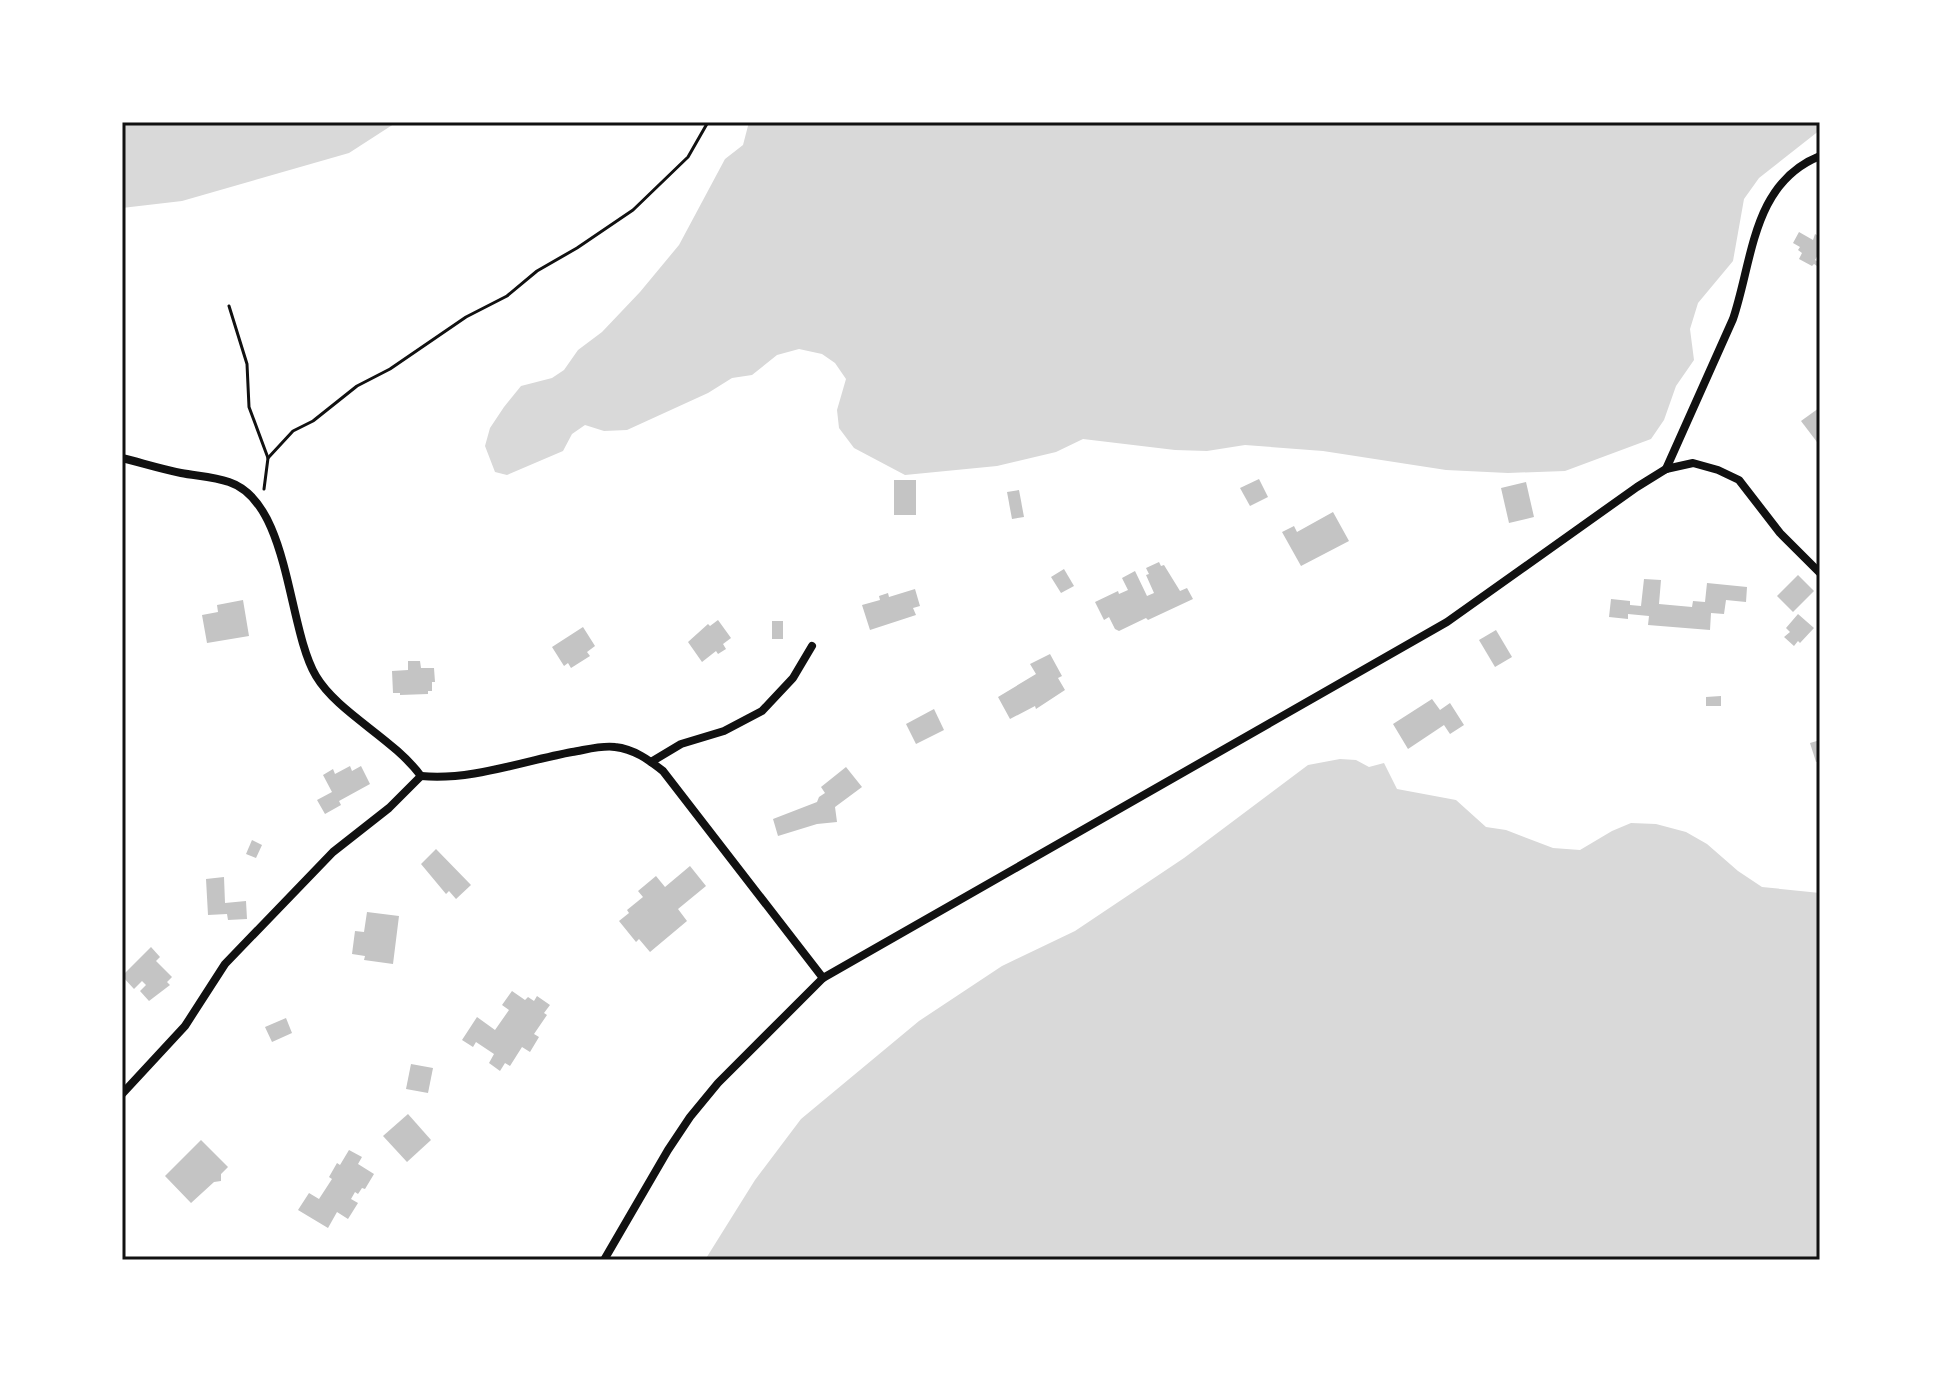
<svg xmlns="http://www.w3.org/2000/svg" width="1942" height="1382" viewBox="0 0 1942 1382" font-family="'Titillium Web',sans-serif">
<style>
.water{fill:#d9d9d9}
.building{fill:#c4c4c4}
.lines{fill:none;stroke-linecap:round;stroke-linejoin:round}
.path{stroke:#111;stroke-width:3}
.minor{stroke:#111;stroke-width:8}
.neatline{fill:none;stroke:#111;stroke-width:3}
</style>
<rect width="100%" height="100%" fill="#fff"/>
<g class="water">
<path d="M122 122H397L349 153 182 201 122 208Z"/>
<path d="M749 122H1820V130L1759 178 1744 199 1733 261 1698 303 1690 329 1694 360 1676 386 1664 420 1651 439 1565 471 1508 473 1446 470 1323 451 1245 445 1207 451 1175 450 1083 439 1056 452 997 466 905 475 854 448 839 428 837 410 846 379 835 363 822 354 799 349 777 355 752 375 732 378 708 393 627 430 604 431 585 425 572 434 563 451 507 475 495 472 485 446 490 428 504 407 521 386 552 378 564 370 578 350 602 332 640 292 679 245 725 159 743 145Z"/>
<path d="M1340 759 1356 760 1369 767 1384 763 1397 789 1456 800 1486 827 1506 830 1553 848 1580 850 1612 831 1631 823 1656 824 1686 832 1707 844 1738 871 1762 887 1820 893V1260H705L755 1180 801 1119 919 1021 1002 966 1075 931 1184 858 1308 765Z"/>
</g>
<g class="building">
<path d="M1799 232 1813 240 1815 234 1820 237V257L1818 255 1815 260 1819 262 1817 266 1814 264 1812 266 1799 259 1802 253 1798 250 1800 247 1793 243Z"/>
<path d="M1819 408 1820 410V446L1801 421Z"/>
<path d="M1259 479 1268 497 1250 506 1240 488Z"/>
<rect x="894" y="480" width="22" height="35"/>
<path d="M1526 482 1534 517 1509 523 1501 488Z"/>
<path d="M1019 490 1024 517 1012 519 1007 492Z"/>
<path d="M1333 512 1349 541 1301 566 1282 532 1294 526 1297 532Z"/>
<path d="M1159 562 1161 566 1164 565 1180 591 1187 588 1193 599 1148 620 1146 618 1119 631 1115 629 1109 617 1104 620 1095 602 1118 591 1119 594 1128 590 1122 578 1135 571 1147 596 1154 593 1146 575 1149 574 1146 568Z"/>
<path d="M1064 569 1074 586 1061 593 1051 577Z"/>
<path d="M1798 575 1814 591 1793 612 1777 596Z"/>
<path d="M1644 579 1661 580 1659 604 1692 607 1693 601 1705 602 1707 583 1747 587 1746 602 1726 600 1724 614 1711 613 1710 630 1648 625 1649 616 1628 614V619L1609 617 1611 599 1630 601V605L1641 606Z"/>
<path d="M915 589 920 606 913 608 916 615 870 630 862 605 880 600 879 596 888 593 889 597Z"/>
<path d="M243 600 249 636 207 643 202 615 218 612 217 605Z"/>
<path d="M1798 614 1814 628 1800 643 1798 641 1794 646 1784 637 1790 632 1786 628Z"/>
<path d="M718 620 731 638 723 644 726 649 718 654 716 651 702 662 688 642 708 624 710 626Z"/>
<rect x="772" y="621" width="11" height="18"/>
<path d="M583 627 595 646 587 652 590 656 571 668 568 663 564 666 552 647Z"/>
<path d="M1496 630 1512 657 1495 667 1479 640Z"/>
<path d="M1050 654 1062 676 1058 678 1065 690 1036 709 1035 706 1010 719 998 697 1036 674 1030 664Z"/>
<path d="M408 661H420L421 668H434L435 682H432V691H428V694L400 695V693H393L392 671 408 670Z"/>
<path d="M1721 696V706H1706V697Z"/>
<path d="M1432 699 1440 710 1450 703 1464 725 1450 734 1444 725 1408 749 1393 724Z"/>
<path d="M934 709 944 730 916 744 906 724Z"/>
<path d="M1820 740V761L1816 762 1810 743Z"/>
<path d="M350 766 352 771 361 766 370 784 339 801 341 805 325 814 317 800 332 792 323 775 333 769 335 774Z"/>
<path d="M846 767 862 787 835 807 837 822 817 824 778 836 773 819 817 802 819 797 825 793 821 787Z"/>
<path d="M252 840 262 845 256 858 246 854Z"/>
<path d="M436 849 471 885 456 899 449 891 446 894 421 864Z"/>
<path d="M690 866 706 886 678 909 687 921 650 952 639 939 636 942 619 921 629 913 627 910 643 897 638 891 656 876 665 887Z"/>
<path d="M224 877 225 903 246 901 247 919 228 920 227 914 208 915 206 879Z"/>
<path d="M367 912 399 916 393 964 364 960 365 956 352 954 355 931 364 932Z"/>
<path d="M151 947 160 957 156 961 172 977 167 982 170 985 149 1001 140 991 146 985 142 981 134 989 122 976Z"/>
<path d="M512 991 525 1000 528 997 534 1001 537 996 550 1005 544 1013 547 1015 534 1034 539 1037 530 1052 522 1047 510 1066 505 1063 500 1071 489 1063 494 1054 476 1042 473 1047 462 1040 477 1017 495 1030 509 1010 502 1005Z"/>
<path d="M286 1018 292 1033 272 1042 265 1027Z"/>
<path d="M411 1064 433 1068 428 1093 406 1089Z"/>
<path d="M408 1114 431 1140 407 1162 383 1136Z"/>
<path d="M201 1140 228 1167 221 1174V1181L214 1182 191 1203 165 1176Z"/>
<path d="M349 1150 362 1157 358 1164 374 1174 365 1189 362 1188 358 1194 355 1192 351 1199 358 1203 348 1219 337 1212 328 1228 298 1210 309 1193 319 1199 332 1179 329 1177 337 1163 340 1165Z"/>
</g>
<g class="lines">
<g class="path">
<path d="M229 306 247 364 249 407 268 458 264 489"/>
<path d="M268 458 293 431 313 421 357 386 390 369 466 317 507 296 537 271 577 248 633 210 688 157 708 122"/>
</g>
<g class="minor">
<path d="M122 458C142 463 161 469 181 473 197 476 214 477 229 482 290 502 287 627 316 676 338 713 393 738 421 776"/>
<path d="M1666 469 1733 319C1753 260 1752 183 1820 156"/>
<path d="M651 762 681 744 724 731 762 711 793 678 812 646"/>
<path d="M421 776C471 781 523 761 572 752 585 750 602 745 615 747 634 749 649 760 663 771L823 978"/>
<path d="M122 1094 185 1026 225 964 333 852 389 808 421 776"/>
<path d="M604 1260 668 1150 690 1117 718 1083 823 978 1447 622 1637 487 1666 469 1693 463 1718 470 1739 480 1780 533 1820 573"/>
</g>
</g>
<rect width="1942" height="1382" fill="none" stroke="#ffffff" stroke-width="248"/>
<rect x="124" y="124" width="1694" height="1134" class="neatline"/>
</svg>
